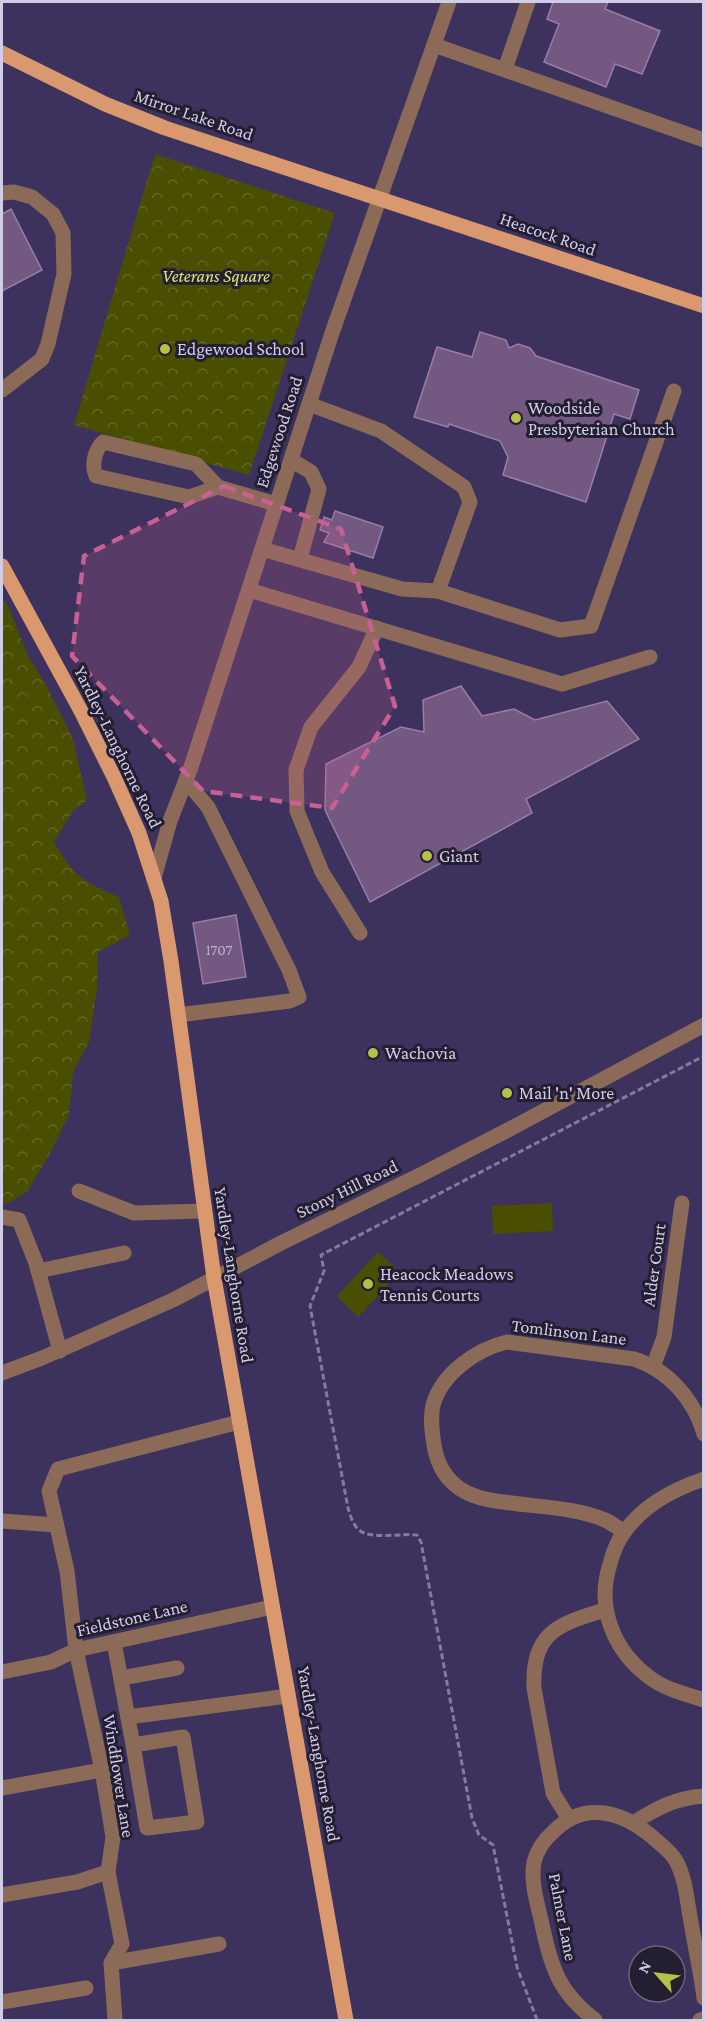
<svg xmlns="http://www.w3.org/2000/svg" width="705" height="2022" viewBox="0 0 705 2022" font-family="'Crimson Pro',serif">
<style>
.forest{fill:url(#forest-crowns)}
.garden{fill:#494e01}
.building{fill:#735882;stroke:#997ca8;stroke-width:1.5}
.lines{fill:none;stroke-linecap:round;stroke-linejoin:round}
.path{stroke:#837b9e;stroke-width:3;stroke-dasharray:6 3;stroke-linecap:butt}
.minor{stroke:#8b6b57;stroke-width:15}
.major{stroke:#d9986e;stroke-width:15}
.marked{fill:#c86093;fill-opacity:0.2;stroke:#c86093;stroke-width:4.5;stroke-dasharray:12 8;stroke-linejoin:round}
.poi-dot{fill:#b7c148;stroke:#231e32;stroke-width:2}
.labels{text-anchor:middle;stroke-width:6;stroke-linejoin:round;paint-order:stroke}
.number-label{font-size:15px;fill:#bab0ce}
.street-label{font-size:18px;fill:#d2cde7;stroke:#231e32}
.park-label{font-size:18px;font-style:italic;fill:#dce770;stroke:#231e32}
.poi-label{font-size:18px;fill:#d2cde7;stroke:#231e32;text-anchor:start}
</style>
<defs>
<pattern id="forest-crowns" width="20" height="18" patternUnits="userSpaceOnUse" patternTransform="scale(1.5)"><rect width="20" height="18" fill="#494e01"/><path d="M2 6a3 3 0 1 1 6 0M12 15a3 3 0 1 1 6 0" fill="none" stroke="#626626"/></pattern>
</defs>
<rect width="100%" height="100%" fill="#3d325d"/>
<g class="forest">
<path d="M155 154 335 213 249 475 74 425Z"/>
<path d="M2 600 8 606 28 656 45 683 73 739 87 800 73 811 54 842C75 877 82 881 119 897L130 935 98 952 97 988 89 1042 73 1072 69 1114 52 1150 27 1192 6 1204 2 1203Z"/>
</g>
<g class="garden">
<path d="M552 1203 553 1231 493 1234 492 1206Z"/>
<path d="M378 1252 400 1272 358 1317 337 1296Z"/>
</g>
<g class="building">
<path d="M553 2H608L605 9 660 31 642 74 615 64 606 87 544 62 559 24 547 19Z"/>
<path d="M11 209 42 270 2 291V214Z"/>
<path d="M480 332 506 340 509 348 518 344 530 348 536 356 639 390 630 419 614 414 586 502 503 475 508 457 500 441 449 424 448 427 414 417 437 347 472 357Z"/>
<path d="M335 511 383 527 373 558 324 542 329 533 320 530 324 517 332 520Z"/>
<path d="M461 686 482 716 514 709 535 720 607 701 639 739 526 799 532 813 370 902 325 810 326 764 401 727 424 732 423 700Z"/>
<path d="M236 915 246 977 203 984 193 923Z"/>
</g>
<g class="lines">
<path class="path" d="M537 2020 517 1967 493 1845 479 1835 472 1818 421 1542 417 1535C402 1533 370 1540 359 1530 353 1525 350 1515 348 1508L310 1306 324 1271 321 1255 704 1056"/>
<g class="minor">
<path d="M434 45 704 140"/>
<path d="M505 69 528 2"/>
<path d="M2 193 14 192 32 197 53 214 63 233 64 274 48 344 42 359 2 390"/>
<path d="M309 404 381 431 464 487 470 502 438 591 560 630 591 626 674 391"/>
<path d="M291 460 311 472 319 489 300 559"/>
<path d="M218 487 196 464 103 442C95 450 91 465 96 476L189 497 218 487 276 504"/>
<path d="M262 549 402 589 438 591"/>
<path d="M249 590 562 684 650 657"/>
<path d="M154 878 170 821 191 767 332 333 449 2"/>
<path d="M360 933 322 872 297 811 296 770 311 727 359 667 377 628"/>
<path d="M178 1015 290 1001 299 997 289 970 208 807 186 781"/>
<path d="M79 1191 134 1213 203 1211"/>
<path d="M2 1217 19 1220 36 1263 60 1351"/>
<path d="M38 1271 124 1253"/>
<path d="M653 1367 664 1337 682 1203"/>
<path d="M2 1373 42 1358 173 1300 281 1243 424 1173 506 1131 704 1025"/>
<path d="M704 1479C674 1489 644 1505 625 1531 617 1541 613 1552 610 1564 596 1607 613 1650 649 1677 664 1689 685 1694 704 1700"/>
<path d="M2 1521 56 1525"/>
<path d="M624 1532C618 1528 612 1523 605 1520 578 1508 540 1507 511 1503 494 1501 477 1499 462 1490 446 1480 437 1464 434 1445 432 1432 430 1418 433 1405 442 1373 477 1349 507 1342L634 1359C668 1370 694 1399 704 1434"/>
<path d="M114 1642 133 1745 183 1737 197 1822 147 1828 133 1745"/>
<path d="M2 1672 51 1662 76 1650 272 1607"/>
<path d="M121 1678 177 1668"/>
<path d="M128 1717 288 1696"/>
<path d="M2 1788 102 1770"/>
<path d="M569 1819 553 1793 534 1688C532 1632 558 1624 605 1610"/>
<path d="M633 1823C657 1808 675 1798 704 1796"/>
<path d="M108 1872 122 1944 111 1963 115 2020"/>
<path d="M2 1895 77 1882 108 1872 113 1837 102 1770 76 1650 67 1571 49 1491 58 1469 239 1422"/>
<path d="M111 1963 219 1944"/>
<path d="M2 2002 86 1988"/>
<path d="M595 2020C561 1994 552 1971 543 1929 539 1908 530 1884 534 1862 537 1850 544 1840 553 1832 586 1798 626 1813 657 1841 664 1847 672 1853 676 1861 686 1879 687 1902 691 1922 695 1947 701 1973 704 1998"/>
<path d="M700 2020 704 2019"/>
</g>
<g class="major">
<path d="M2 53 105 104 165 128 704 306"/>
<path d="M2 566 81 711 114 777 139 833 161 901 171 961 214 1278 346 2020"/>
</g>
</g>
<path class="marked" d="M224 486 341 529 395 706 332 808 203 791 72 656 84 556Z"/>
<g class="poi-dot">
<circle cx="165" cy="349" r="6"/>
<circle cx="516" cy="418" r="6"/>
<circle cx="427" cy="856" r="6"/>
<circle cx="373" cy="1053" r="6"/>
<circle cx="507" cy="1093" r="6"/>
<circle cx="368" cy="1284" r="6"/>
</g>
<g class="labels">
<g class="number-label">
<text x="219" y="955">1707</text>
</g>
<g class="street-label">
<text transform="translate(194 115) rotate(19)" y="6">Mirror Lake Road</text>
<text transform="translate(548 234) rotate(19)" y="6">Heacock Road</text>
<text transform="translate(279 432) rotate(-72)" y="6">Edgewood Road</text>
<text transform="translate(118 747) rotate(64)" y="6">Yardley-Langhorne Road</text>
<text transform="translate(347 1189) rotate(-26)" y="6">Stony Hill Road</text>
<text transform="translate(654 1265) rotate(-82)" y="6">Alder Court</text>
<text transform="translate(234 1275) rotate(81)" y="6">Yardley-Langhorne Road</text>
<text transform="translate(569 1332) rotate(7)" y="6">Tomlinson Lane</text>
<text transform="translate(132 1618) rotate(-13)" y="6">Fieldstone Lane</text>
<text transform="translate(319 1754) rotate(80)" y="6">Yardley-Langhorne Road</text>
<text transform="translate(119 1776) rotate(81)" y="6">Windflower Lane</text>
<text transform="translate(563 1917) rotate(79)" y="6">Palmer Lane</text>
</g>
<g class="park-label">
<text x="216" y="282">Veterans Square</text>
</g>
<g class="poi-label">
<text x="177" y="355">Edgewood School</text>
<text x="528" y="414">Woodside<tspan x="528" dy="21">Presbyterian Church</tspan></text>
<text x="439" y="862">Giant</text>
<text x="385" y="1059">Wachovia</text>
<text x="519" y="1099">Mail 'n' More</text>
<text x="380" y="1280">Heacock Meadows<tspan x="380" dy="21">Tennis Courts</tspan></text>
</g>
</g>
<rect width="705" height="2022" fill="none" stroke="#d2cde7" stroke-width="6"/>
<g transform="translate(657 1974) rotate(298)"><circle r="28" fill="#231e32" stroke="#69647a" stroke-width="1.5"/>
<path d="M0-4.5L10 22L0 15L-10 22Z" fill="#b7c148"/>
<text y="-9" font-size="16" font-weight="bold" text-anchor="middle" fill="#d2cde7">N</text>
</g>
</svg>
